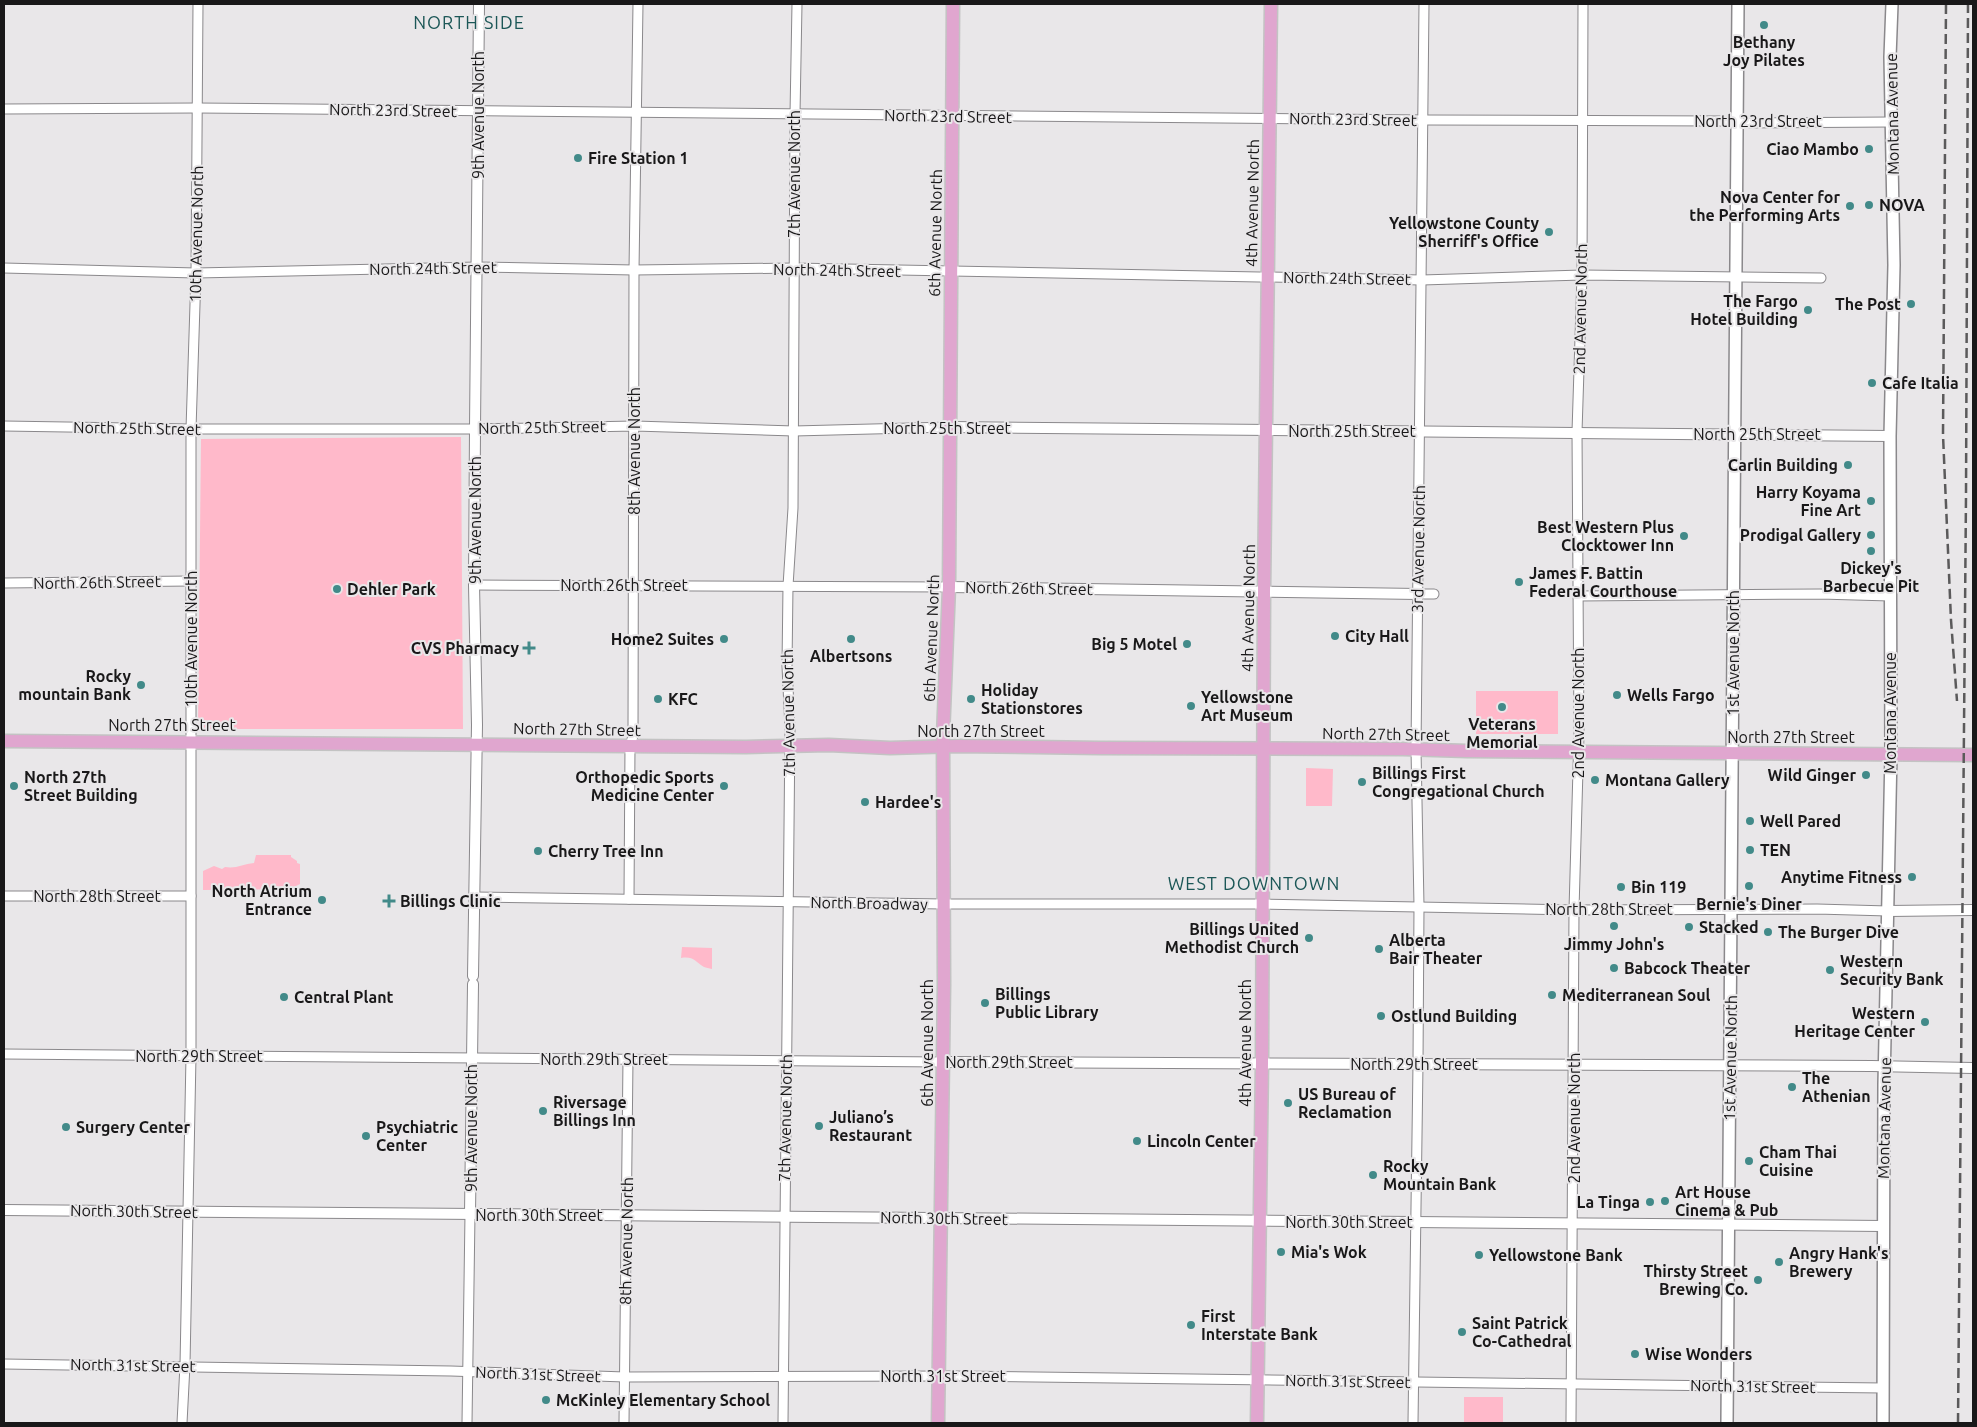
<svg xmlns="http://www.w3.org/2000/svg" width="1977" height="1427" viewBox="0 0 1977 1427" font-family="Ubuntu,sans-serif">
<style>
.green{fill:#ffb9ca}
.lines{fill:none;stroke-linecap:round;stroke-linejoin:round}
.minor-casing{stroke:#8a888b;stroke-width:11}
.tertiary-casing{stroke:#8a888b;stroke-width:12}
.secondary-casing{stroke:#8a888b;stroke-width:14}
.primary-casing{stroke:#c3c3c3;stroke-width:15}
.minor{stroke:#fff;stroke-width:9}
.tertiary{stroke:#fff;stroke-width:10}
.secondary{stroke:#fff;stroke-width:11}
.primary{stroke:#e0a6cf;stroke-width:12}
.rail{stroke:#5b5a5b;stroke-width:2.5;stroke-dasharray:10 5;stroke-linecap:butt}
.poi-dot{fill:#428a89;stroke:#e9e7e9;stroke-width:2}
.labels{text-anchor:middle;stroke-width:4;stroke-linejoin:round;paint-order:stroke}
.poi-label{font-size:16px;font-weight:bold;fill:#191819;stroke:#e9e7e9;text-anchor:start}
.street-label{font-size:16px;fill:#191819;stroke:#e9e7e9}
.neighbourhood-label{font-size:18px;letter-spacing:1px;fill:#1c5757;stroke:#e9e7e9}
</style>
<rect width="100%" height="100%" fill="#e9e7e9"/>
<g class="green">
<path d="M461 437 463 729H198L201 439Z"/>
<rect x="1476" y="691" width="82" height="43"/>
<path d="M1306 768 1333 769 1332 806H1306Z"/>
<path d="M256 855H291V857L297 861V863L300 864V884L296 886 295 889 203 890V871L214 866 222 869 225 867C236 869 243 864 254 863Z"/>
<path d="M682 947 712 948V969C709 968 706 968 704 967 695 962 694 956 681 958Z"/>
<rect x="1464" y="1397" width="39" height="26"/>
</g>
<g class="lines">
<defs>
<g id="minor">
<path d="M4 109 197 108 1424 120 1721 121 1737 123 1892 122"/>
<path d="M4 268 196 273 478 267 634 270 793 268 1422 280 1582 275 1821 278"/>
<path d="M4 426 191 429H475L635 426 794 431 950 427"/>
<path d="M4 583 191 581"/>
<path d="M474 585 949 587"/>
<path d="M1418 594H1434"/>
<path d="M1578 596 1820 594 1890 596"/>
<path d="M4 896H191"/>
<path d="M475 897 944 904H1262L1574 910 1817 909 1888 911"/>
<path d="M629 899 630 746 633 736 634 270 638 4"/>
<path d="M4 1054 943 1062"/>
<path d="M4 1364 451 1371 625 1377 954 1376 1883 1388"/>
<path d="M182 1423 185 1365 191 1056V429L196 273 198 4"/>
<path d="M467 1423 470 1214"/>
<path d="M624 1423 628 1059"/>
<path d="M783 1423 790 728 787 666 788 586 793 508 795 114 797 4"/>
<path d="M1413 1423 1418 1064 1419 906 1416 749 1424 4"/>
<path d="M1571 1423 1574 910 1579 734 1577 432 1582 275 1583 4"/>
</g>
<g id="tertiary">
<path d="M950 427 1890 436"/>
<path d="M949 587 1418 594"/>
<path d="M1888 911 1973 910"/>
<path d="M473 976 477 725 474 585 475 429 479 4"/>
<path d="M943 1062 1872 1066 1973 1068"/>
<path d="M4 1210 1883 1226"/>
<path d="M470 1214 473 984"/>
</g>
<g id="secondary">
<path d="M1727 1423 1738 4"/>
<path d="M1883 1423 1884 1084 1891 753 1890 436 1894 265 1890 57 1892 4"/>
</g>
<g id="primary">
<path d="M4 741 746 747 829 745 890 748 958 746 1100 748 1403 749 1467 751 1973 755"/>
<path d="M938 1423 944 984 943 736 949 587 953 4"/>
<path d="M1257 1423 1262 1063 1264 592 1271 4"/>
</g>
</defs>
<use href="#minor" class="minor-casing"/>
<use href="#tertiary" class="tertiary-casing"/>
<use href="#secondary" class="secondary-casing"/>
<use href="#primary" class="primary-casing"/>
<use href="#minor" class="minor"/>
<use href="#tertiary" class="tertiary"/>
<use href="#secondary" class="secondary"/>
<use href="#primary" class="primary"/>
<g class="rail">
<path d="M1946 4 1943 435 1951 620 1957 701"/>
<path d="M1958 1423 1966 496 1968 4"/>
</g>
</g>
<g class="poi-dot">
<circle cx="1764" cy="25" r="5"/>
<circle cx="1869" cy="149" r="5"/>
<circle cx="578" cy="158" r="5"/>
<circle cx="1869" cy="205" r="5"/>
<circle cx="1850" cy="206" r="5"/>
<circle cx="1549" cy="232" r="5"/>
<circle cx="1911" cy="304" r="5"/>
<circle cx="1808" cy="310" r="5"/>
<circle cx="1872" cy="383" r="5"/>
<circle cx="1848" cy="465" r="5"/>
<circle cx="1871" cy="501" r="5"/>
<circle cx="1871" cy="535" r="5"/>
<circle cx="1684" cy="536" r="5"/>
<circle cx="1871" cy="551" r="5"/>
<circle cx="1519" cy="582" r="5"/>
<circle cx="337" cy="589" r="5"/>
<circle cx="1335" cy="636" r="5"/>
<circle cx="724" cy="639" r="5"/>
<circle cx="851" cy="639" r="5"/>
<circle cx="1187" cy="644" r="5"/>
<path d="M526.5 640.5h5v5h5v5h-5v5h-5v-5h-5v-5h5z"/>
<circle cx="141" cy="685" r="5"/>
<circle cx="1617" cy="695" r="5"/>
<circle cx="658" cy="699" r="5"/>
<circle cx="971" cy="699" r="5"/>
<circle cx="1191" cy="706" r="5"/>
<circle cx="1502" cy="707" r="5"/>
<circle cx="1866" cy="775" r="5"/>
<circle cx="1595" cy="780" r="5"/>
<circle cx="1362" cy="782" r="5"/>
<circle cx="14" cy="786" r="5"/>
<circle cx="724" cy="786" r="5"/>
<circle cx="865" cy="802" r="5"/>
<circle cx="1750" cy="821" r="5"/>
<circle cx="1750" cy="850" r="5"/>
<circle cx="538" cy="851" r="5"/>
<circle cx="1912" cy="877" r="5"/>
<circle cx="1749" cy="886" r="5"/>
<circle cx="1621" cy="887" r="5"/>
<circle cx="322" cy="900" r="5"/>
<path d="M386.5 893.5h5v5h5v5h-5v5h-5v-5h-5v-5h5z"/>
<circle cx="1614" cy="926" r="5"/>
<circle cx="1689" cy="927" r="5"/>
<circle cx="1768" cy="932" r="5"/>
<circle cx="1309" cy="938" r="5"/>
<circle cx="1379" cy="949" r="5"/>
<circle cx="1614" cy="968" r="5"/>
<circle cx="1830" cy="970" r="5"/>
<circle cx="1552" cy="995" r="5"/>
<circle cx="284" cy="997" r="5"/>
<circle cx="985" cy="1003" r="5"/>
<circle cx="1381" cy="1016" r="5"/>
<circle cx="1925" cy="1022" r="5"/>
<circle cx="1792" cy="1087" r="5"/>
<circle cx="1288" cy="1103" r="5"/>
<circle cx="543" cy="1111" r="5"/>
<circle cx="819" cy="1126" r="5"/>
<circle cx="66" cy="1127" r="5"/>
<circle cx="366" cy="1136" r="5"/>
<circle cx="1137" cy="1141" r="5"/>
<circle cx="1749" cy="1161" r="5"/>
<circle cx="1373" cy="1175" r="5"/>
<circle cx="1665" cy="1201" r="5"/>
<circle cx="1650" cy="1202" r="5"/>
<circle cx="1281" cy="1252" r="5"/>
<circle cx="1479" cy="1255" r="5"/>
<circle cx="1779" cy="1262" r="5"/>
<circle cx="1758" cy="1280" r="5"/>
<circle cx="1191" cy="1325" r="5"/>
<circle cx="1462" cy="1332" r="5"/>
<circle cx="1635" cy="1354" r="5"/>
<circle cx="546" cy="1400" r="5"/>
</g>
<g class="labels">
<g class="poi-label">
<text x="1764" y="48" text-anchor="middle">Bethany<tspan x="1764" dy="18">Joy Pilates</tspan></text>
<text x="1859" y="155" text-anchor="end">Ciao Mambo</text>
<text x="588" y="164">Fire Station 1</text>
<text x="1840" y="203" text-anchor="end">Nova Center for<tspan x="1840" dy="18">the Performing Arts</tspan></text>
<text x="1879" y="211">NOVA</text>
<text x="1539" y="229" text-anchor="end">Yellowstone County<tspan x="1539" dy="18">Sherriff's Office</tspan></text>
<text x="1798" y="307" text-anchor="end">The Fargo<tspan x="1798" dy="18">Hotel Building</tspan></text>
<text x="1901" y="310" text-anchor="end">The Post</text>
<text x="1882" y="389">Cafe Italia</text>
<text x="1838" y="471" text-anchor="end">Carlin Building</text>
<text x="1861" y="498" text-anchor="end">Harry Koyama<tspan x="1861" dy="18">Fine Art</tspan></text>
<text x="1674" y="533" text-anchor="end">Best Western Plus<tspan x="1674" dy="18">Clocktower Inn</tspan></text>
<text x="1861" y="541" text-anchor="end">Prodigal Gallery</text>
<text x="1871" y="574" text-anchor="middle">Dickey's<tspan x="1871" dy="18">Barbecue Pit</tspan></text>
<text x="1529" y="579">James F. Battin<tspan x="1529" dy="18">Federal Courthouse</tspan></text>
<text x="347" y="595">Dehler Park</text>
<text x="1345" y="642">City Hall</text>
<text x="714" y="645" text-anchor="end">Home2 Suites</text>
<text x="1177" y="650" text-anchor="end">Big 5 Motel</text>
<text x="519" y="654" text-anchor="end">CVS Pharmacy</text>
<text x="851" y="662" text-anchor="middle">Albertsons</text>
<text x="131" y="682" text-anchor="end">Rocky<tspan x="131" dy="18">mountain Bank</tspan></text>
<text x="981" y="696">Holiday<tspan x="981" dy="18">Stationstores</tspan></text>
<text x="1627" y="701">Wells Fargo</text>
<text x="1201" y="703">Yellowstone<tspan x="1201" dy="18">Art Museum</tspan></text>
<text x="668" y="705">KFC</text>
<text x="1502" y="730" text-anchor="middle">Veterans<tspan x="1502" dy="18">Memorial</tspan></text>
<text x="1372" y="779">Billings First<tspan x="1372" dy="18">Congregational Church</tspan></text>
<text x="1856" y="781" text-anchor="end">Wild Ginger</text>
<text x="24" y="783">North 27th<tspan x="24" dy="18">Street Building</tspan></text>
<text x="714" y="783" text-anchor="end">Orthopedic Sports<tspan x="714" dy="18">Medicine Center</tspan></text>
<text x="1605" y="786">Montana Gallery</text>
<text x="875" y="808">Hardee's</text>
<text x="1760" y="827">Well Pared</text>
<text x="1760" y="856">TEN</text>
<text x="548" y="857">Cherry Tree Inn</text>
<text x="1902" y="883" text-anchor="end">Anytime Fitness</text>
<text x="1631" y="893">Bin 119</text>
<text x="312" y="897" text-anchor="end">North Atrium<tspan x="312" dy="18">Entrance</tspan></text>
<text x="400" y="907">Billings Clinic</text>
<text x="1749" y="910" text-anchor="middle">Bernie's Diner</text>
<text x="1699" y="933">Stacked</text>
<text x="1299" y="935" text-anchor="end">Billings United<tspan x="1299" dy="18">Methodist Church</tspan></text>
<text x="1778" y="938">The Burger Dive</text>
<text x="1389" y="946">Alberta<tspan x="1389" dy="18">Bair Theater</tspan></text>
<text x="1614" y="950" text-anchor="middle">Jimmy John's</text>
<text x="1840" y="967">Western<tspan x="1840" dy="18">Security Bank</tspan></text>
<text x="1624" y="974">Babcock Theater</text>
<text x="995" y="1000">Billings<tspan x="995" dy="18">Public Library</tspan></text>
<text x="1562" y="1001">Mediterranean Soul</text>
<text x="294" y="1003">Central Plant</text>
<text x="1915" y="1019" text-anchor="end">Western<tspan x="1915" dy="18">Heritage Center</tspan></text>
<text x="1391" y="1022">Ostlund Building</text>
<text x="1802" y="1084">The<tspan x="1802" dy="18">Athenian</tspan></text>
<text x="1298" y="1100">US Bureau of<tspan x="1298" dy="18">Reclamation</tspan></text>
<text x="553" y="1108">Riversage<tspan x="553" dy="18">Billings Inn</tspan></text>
<text x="829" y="1123">Juliano’s<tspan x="829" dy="18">Restaurant</tspan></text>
<text x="76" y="1133">Surgery Center</text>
<text x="376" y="1133">Psychiatric<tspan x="376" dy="18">Center</tspan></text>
<text x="1147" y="1147">Lincoln Center</text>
<text x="1759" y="1158">Cham Thai<tspan x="1759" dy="18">Cuisine</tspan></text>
<text x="1383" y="1172">Rocky<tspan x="1383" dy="18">Mountain Bank</tspan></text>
<text x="1675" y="1198">Art House<tspan x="1675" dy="18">Cinema &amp; Pub</tspan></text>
<text x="1640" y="1208" text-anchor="end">La Tinga</text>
<text x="1291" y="1258">Mia's Wok</text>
<text x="1789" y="1259">Angry Hank's<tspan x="1789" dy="18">Brewery</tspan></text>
<text x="1489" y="1261">Yellowstone Bank</text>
<text x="1748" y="1277" text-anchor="end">Thirsty Street<tspan x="1748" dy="18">Brewing Co.</tspan></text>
<text x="1201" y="1322">First<tspan x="1201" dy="18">Interstate Bank</tspan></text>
<text x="1472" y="1329">Saint Patrick<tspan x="1472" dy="18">Co-Cathedral</tspan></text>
<text x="1645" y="1360">Wise Wonders</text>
<text x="556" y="1406">McKinley Elementary School</text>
</g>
<g class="street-label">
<text transform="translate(393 110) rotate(1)" y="6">North 23rd Street</text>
<text transform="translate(1892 114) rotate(-91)" y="6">Montana Avenue</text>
<text transform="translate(478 115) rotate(-90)" y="6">9th Avenue North</text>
<text transform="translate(948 116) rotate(1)" y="6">North 23rd Street</text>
<text transform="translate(1353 119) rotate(1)" y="6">North 23rd Street</text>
<text x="1758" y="127">North 23rd Street</text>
<text transform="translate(794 174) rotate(-90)" y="6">7th Avenue North</text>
<text transform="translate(1252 203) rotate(-89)" y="6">4th Avenue North</text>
<text transform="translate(935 233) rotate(-89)" y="6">6th Avenue North</text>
<text transform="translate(196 234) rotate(-89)" y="6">10th Avenue North</text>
<text transform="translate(433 268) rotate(-1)" y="6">North 24th Street</text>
<text transform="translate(837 270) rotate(1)" y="6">North 24th Street</text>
<text transform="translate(1347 278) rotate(1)" y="6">North 24th Street</text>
<text transform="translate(1580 309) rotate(-89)" y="6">2nd Avenue North</text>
<text transform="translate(542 427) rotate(-1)" y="6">North 25th Street</text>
<text transform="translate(137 428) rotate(1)" y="6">North 25th Street</text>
<text x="947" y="434">North 25th Street</text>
<text x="1352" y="437">North 25th Street</text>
<text x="1757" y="440">North 25th Street</text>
<text transform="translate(634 451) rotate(-90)" y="6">8th Avenue North</text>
<text transform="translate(475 520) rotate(-90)" y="6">9th Avenue North</text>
<text transform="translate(1418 549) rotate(-89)" y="6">3rd Avenue North</text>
<text transform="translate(97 582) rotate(-1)" y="6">North 26th Street</text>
<text x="624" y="591">North 26th Street</text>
<text transform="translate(1029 588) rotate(1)" y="6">North 26th Street</text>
<text transform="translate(1248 608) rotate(-89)" y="6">4th Avenue North</text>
<text transform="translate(931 638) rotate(-88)" y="6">6th Avenue North</text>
<text transform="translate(191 639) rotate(-90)" y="6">10th Avenue North</text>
<text transform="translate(1733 653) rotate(-90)" y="6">1st Avenue North</text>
<text transform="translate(788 713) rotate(-91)" y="6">7th Avenue North</text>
<text transform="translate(1578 713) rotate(-90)" y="6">2nd Avenue North</text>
<text transform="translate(1890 713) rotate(-90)" y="6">Montana Avenue</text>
<text x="172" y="731">North 27th Street</text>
<text transform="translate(577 729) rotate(1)" y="6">North 27th Street</text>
<text x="981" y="737">North 27th Street</text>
<text transform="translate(1386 734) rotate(1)" y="6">North 27th Street</text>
<text x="1791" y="743">North 27th Street</text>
<text x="97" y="902">North 28th Street</text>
<text transform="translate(869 903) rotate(1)" y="6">North Broadway</text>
<text x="1609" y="915">North 28th Street</text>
<text transform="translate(927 1043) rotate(-90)" y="6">6th Avenue North</text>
<text transform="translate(1245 1043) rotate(-90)" y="6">4th Avenue North</text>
<text x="199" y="1062">North 29th Street</text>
<text transform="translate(1730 1058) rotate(-89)" y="6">1st Avenue North</text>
<text x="604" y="1065">North 29th Street</text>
<text x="1009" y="1068">North 29th Street</text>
<text x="1414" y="1070">North 29th Street</text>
<text transform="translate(785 1118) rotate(-89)" y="6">7th Avenue North</text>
<text transform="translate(1574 1118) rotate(-90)" y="6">2nd Avenue North</text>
<text transform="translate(1884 1118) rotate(-89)" y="6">Montana Avenue</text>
<text transform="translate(471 1128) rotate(-90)" y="6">9th Avenue North</text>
<text transform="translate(134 1211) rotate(1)" y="6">North 30th Street</text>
<text x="539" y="1221">North 30th Street</text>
<text transform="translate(944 1218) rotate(1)" y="6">North 30th Street</text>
<text x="1349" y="1228">North 30th Street</text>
<text transform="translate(626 1241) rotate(-89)" y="6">8th Avenue North</text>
<text transform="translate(133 1365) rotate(1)" y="6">North 31st Street</text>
<text transform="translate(538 1374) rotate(2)" y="6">North 31st Street</text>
<text x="943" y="1382">North 31st Street</text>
<text transform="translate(1348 1381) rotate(1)" y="6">North 31st Street</text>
<text transform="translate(1753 1386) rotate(1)" y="6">North 31st Street</text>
</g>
<g class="neighbourhood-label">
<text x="469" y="29">NORTH SIDE</text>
<text x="1254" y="890">WEST DOWNTOWN</text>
</g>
</g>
<rect width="1977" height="1427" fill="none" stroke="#191819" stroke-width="10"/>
</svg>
